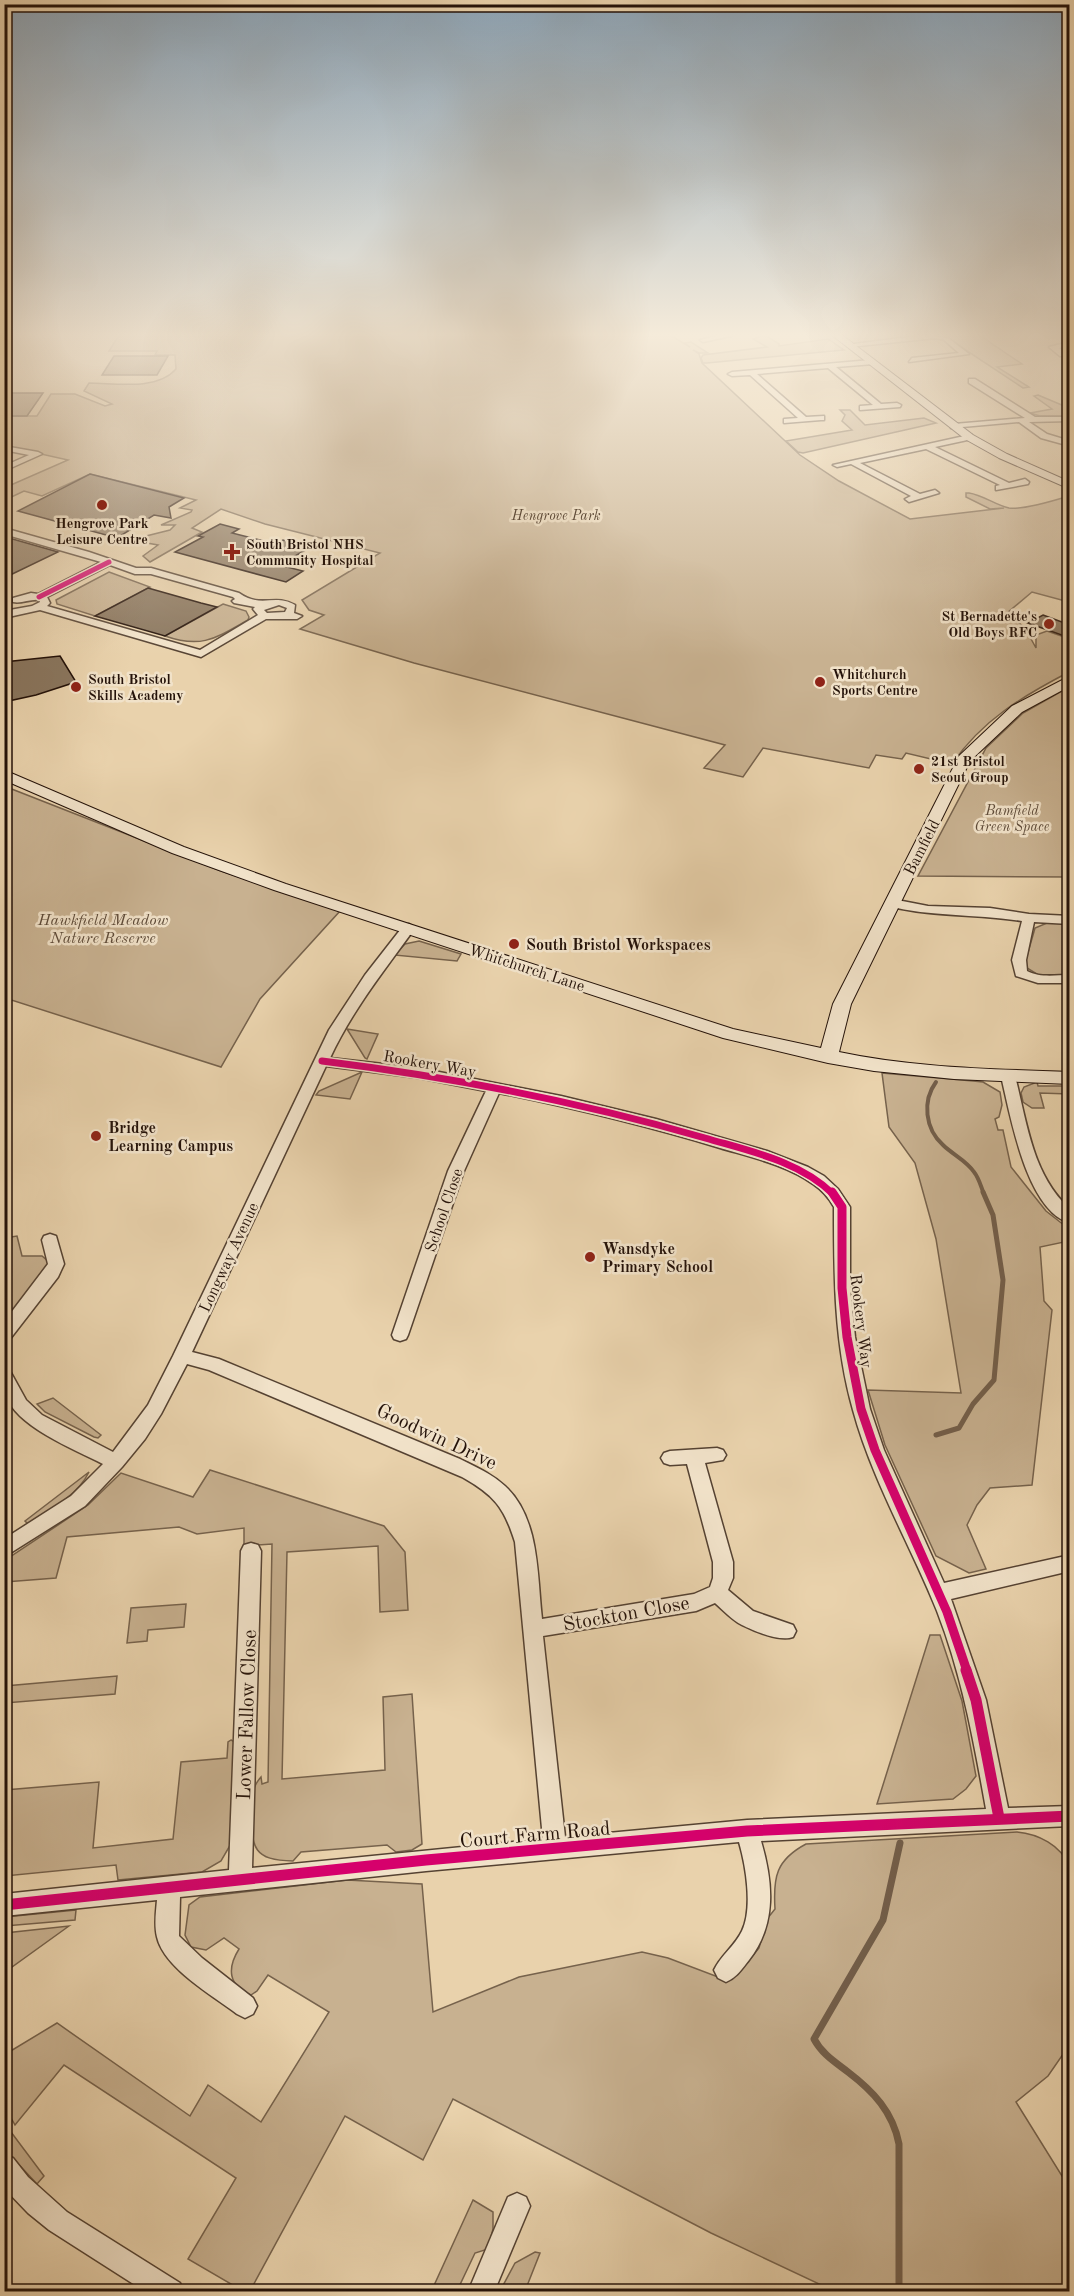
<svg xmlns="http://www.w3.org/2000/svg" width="1074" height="2296" viewBox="0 0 1074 2296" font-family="'Old Standard TT',serif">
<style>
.green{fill:#c8b190;stroke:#76624c;stroke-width:1.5}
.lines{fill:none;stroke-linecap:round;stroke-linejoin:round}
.stream-far2{stroke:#725e4a;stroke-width:4}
.stream-far1{stroke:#725e4a;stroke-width:5}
.stream{stroke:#725e4a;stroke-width:7}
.building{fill:#8a765e;stroke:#241209;stroke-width:1.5}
.street-casing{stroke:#554232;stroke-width:3}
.secondary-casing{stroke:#241209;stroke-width:2}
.street{fill:#f1e2c9;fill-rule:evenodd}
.secondary{fill:#f1e2c9;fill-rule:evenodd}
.cycleway-far3-casing{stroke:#f1e2c9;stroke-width:8}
.cycleway-far2-casing{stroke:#f1e2c9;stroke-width:10}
.cycleway-far1-casing{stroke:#f1e2c9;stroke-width:13}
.cycleway-casing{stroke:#f1e2c9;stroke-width:15}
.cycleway-far3{stroke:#d6006c;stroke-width:5}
.cycleway-far2{stroke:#d6006c;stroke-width:7}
.cycleway-far1{stroke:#d6006c;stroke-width:9}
.cycleway{stroke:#d6006c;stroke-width:11}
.poi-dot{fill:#8f2418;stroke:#f1e2c9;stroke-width:2}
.labels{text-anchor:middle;stroke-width:5;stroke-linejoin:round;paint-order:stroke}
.far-park-label{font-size:14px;font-style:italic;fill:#5d4a38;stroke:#f1e2c9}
.far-poi-label{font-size:14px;font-weight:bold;fill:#241209;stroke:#f1e2c9;text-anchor:start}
.street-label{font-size:16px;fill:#241209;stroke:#f1e2c9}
.park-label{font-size:16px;font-style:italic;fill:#5d4a38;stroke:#f1e2c9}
.poi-label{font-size:16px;font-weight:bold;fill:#241209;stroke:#f1e2c9;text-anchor:start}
.near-street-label{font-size:20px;fill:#241209;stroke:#f1e2c9}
</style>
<rect width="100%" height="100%" fill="#e9d2ac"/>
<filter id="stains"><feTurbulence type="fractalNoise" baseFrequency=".00333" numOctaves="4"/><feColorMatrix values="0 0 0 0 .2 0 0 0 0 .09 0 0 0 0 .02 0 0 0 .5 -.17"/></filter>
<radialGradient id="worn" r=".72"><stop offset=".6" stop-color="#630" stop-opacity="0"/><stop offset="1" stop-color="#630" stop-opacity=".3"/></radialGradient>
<g class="green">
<path d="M119 335H670L690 347 685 343 691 342 708 353H699L693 350 699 354 702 363 800 455 839 481 910 519 1004 508 990 509 966 497V493H969C983 495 995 505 1009 508 1021 510 1056 500 1069 496V602L1032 592 1007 613 1025 628 1036 648V635L1047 631 1064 637 1069 634V672C1023 696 982 720 952 764L906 753 902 759 876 755 869 768 763 748 743 777 704 768 725 745 414 663 300 629 324 615 309 610 302 600 380 553 265 524 221 509 192 528 202 532 150 562 143 556 158 545 130 540 170 530 175 525H161L191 512 192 510 180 508 196 500 90 474 42 496 24 491 5 500 4 488 68 460 5 446V416H37L51 394H75L105 406 112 404 84 391 89 383C115 383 157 391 176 369L175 355H155L157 351H109Z"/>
<path d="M765 335 779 344V346L828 339 844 350 707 363H703L701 358 703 355 767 347 753 339Z"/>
<path d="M943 335H979L1022 364 997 367 1029 387 1023 388Z"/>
<path d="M1038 395 1069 408V416H1040L1030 413 1052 409 1034 396Z"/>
<path d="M840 410H850L865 425 924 418 936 423 803 453 798 452 786 441 852 430 842 421 845 415Z"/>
<path d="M109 572 150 587 95 616 57 604 56 600Z"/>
<path d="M223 604 246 611 249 617 248 620C216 638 202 649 165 636Z"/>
<path d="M1069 687V877L918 876 986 748 1023 713Z"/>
<path d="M4 786 221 871 340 911 260 999 221 1067 5 998Z"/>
<path d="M1047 923H1069V976H1040L1027 968 1025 963 1035 928Z"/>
<path d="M419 941 461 954 457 961 394 955 405 944Z"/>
<path d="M347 1029 378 1034 367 1059 365 1058Z"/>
<path d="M362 1072 350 1099 316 1095 319 1091Z"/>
<path d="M882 1073 973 1081 983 1082 1000 1092 1002 1105 999 1117 995 1119 998 1130H1003L1011 1167 1046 1211 1069 1229V1241L1040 1247 1044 1301 1052 1310 1032 1485 990 1488 977 1505 967 1525 986 1569 969 1573 936 1556 885 1445 868 1390 961 1393 936 1239 915 1163 889 1127Z"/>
<path d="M1037 1082 1038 1086H1069V1094L1040 1093 1044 1108H1032L1023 1102 1021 1093 1024 1087Z"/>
<path d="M17 1236 22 1256H42L49 1262 47 1270 8 1320 5 1321V1238Z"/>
<path d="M53 1398 101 1435 98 1438 94 1437 45 1412 37 1404Z"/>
<path d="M210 1470 384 1526 405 1552 408 1610 380 1612 378 1546 287 1552 282 1779 385 1770 383 1697 412 1694 422 1844 412 1850 396 1852 387 1845 301 1852 293 1861C254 1860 251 1849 252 1812 252 1798 251 1788 261 1777L262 1784 268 1782 272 1544 244 1546V1528L197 1534 179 1527 67 1537 56 1578 5 1582 4 1561 88 1505 121 1473 193 1497Z"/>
<path d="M89 1472C78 1495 49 1511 28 1524L25 1521Z"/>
<path d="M186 1604 184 1627 148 1630 147 1641 127 1643 131 1608Z"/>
<path d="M930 1635H940L962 1701 976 1776 966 1789 953 1799 877 1804Z"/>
<path d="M117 1676 115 1694 5 1703V1686Z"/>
<path d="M231 1740 235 1742 232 1842 221 1861 202 1872 118 1880 116 1865 5 1876V1790L99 1782 93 1848 173 1839 181 1762 227 1758 228 1742Z"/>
<path d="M1017 1832C1038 1834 1061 1845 1069 1866L1068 2047 1048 2076 1016 2102 1067 2184 1070 2209 1069 2291H834L711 2233 453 2099 423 2160 345 2116 250 2291H243L188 2259 236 2178 64 2065 15 2125 5 2107 4 2055 57 2023 190 2116 208 2085 261 2122 329 2012 268 1975 257 1991 251 1995C228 1986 227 1968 239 1949L224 1938 206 1950 191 1947 185 1935 189 1905 200 1897 347 1880 422 1884 433 2012 519 1977 642 1952 668 1958 718 1977 737 1975 759 1948 767 1919 775 1909C773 1877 776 1860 806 1844Z"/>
<path d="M76 1910 75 1920 5 1926V1917Z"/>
<path d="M69 1926 5 1972V1933Z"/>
<path d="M8 2128 44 2176 37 2184 8 2153 5 2146V2131Z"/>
<path d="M473 2200 493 2212V2229L488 2249 475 2253 457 2291 431 2292Z"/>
<path d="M535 2252 540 2253 525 2291H500L515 2263Z"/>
</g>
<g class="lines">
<path class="stream-far2" d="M936 1082C922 1101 925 1129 943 1145 952 1154 967 1161 974 1172 979 1178 981 1187 984 1194"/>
<path class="stream-far1" d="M936 1435 959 1428 973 1404 994 1380 1003 1280 993 1215 983 1192"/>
<path class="stream" d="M899 2292V2144C893 2112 873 2091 848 2072 835 2062 822 2054 814 2039L883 1920 900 1843"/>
</g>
<g class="building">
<path d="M114 356H168L157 375H102Z"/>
<path d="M4 393H43L27 416H4Z"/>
<path d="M90 474 184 498 169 507 171 518 154 515 117 538 18 511Z"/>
<path d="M220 524 239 529 232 533 276 544 283 540 311 547 279 565 303 571 286 582 175 552 203 537 198 536Z"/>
<path d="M4 537 9 538 58 552 4 578Z"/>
<path d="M148 588 201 603 217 607 165 636 95 616Z"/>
<path d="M1043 615 1070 625V638L1028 623Z"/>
<path d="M60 656 76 682 36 695 4 702V662Z"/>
</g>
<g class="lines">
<defs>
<g id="street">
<path d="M720 335 731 336 703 342 700 340Z"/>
<path d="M924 335 948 338 969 354 909 362 912 358 959 353 944 340 936 338 849 347 846 345Z"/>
<path d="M1070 342V346L1059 348 1066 352V356H1060L1049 347Z"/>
<path d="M871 360 874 364 836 367 881 404 897 403 901 405 900 407 860 410V406L873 405 828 368 757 374 806 417 824 416V420H821L784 423V419L798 418 750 375 732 376 728 374 732 372Z"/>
<path d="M969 379H975L1035 417H1070V421L1029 422 1047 434 1070 441V446L1041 438 1019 422 951 428V424H954L1025 418 969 383Z"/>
<path d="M969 435H972V439L935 447 1009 483 1025 479 1029 482 1028 484 996 490V486L1000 485 926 449 860 463 920 494 935 490 939 493 909 502 905 499 911 496 851 464 837 467 833 465Z"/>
<path d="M4 446 38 452 42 454 4 471V466L29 455 4 450Z"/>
<path d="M4 528 89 552 136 568H151L239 593C262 609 274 593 295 605L294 613 302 616 297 619H266L201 657 40 610 4 618V611L32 606 40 602 39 600C30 599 21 604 13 602V598L31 593 38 594 101 562 4 534ZM110 565 135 574H151L233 597 235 599 232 601 234 603 255 607 253 609 258 615 200 650 47 606 50 603 47 597ZM279 605 287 608 285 612 267 613 264 610Z"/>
<path d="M892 899 928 906 990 908 1029 914 1070 916V924L1034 922 1026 960 1027 971C1040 978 1055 975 1070 975V983H1038L1016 976 1012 960 1022 921C977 914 932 917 888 906L886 903Z"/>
<path d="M409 924 415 928C384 971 353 1009 330 1058L419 1068 561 1096 656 1119 767 1151 808 1167 824 1176 838 1189 850 1207V1288L855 1337 870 1409 884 1450 944 1583 1070 1555V1571L951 1599 986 1700 1008 1808 1070 1806V1826L761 1841C773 1882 777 1924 749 1960 742 1969 737 1977 726 1982L718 1978 714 1970C721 1955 735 1946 742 1931 753 1908 746 1866 739 1842L426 1871 180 1897 179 1936 202 1958 253 1998 257 2006 253 2014 245 2018 237 2014C212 1995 164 1968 157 1937 154 1925 156 1912 157 1900L4 1916V1894L229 1870 241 1551 244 1545 251 1543 258 1545 261 1551 252 1868 543 1839 515 1542C504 1507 494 1495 462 1477L209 1370 187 1364 161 1414 145 1439 122 1467 85 1506 4 1557V1539L71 1496 103 1464C74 1449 14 1426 5 1393 3 1386 4 1377 4 1370L10 1371 26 1400 42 1415 113 1452 148 1405 173 1356 329 1030 365 975 404 925ZM326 1066 419 1078 486 1091 448 1171 392 1335 394 1339 400 1341 406 1339 408 1335 464 1171 499 1093C573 1108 647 1126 720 1148 750 1157 787 1165 813 1184 822 1190 829 1198 834 1207 834 1275 834 1344 853 1410 872 1480 910 1544 937 1611 962 1675 974 1742 986 1809L747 1820 565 1837 543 1636 696 1611 715 1603C723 1610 732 1620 742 1625 754 1631 780 1642 793 1637L796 1631 793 1625 753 1611 728 1590 733 1578V1562L705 1463 723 1460 726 1455 723 1450 717 1448 670 1451 664 1453 661 1458 664 1463 670 1465 687 1464 713 1562V1578L710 1587 694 1594 542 1619C537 1576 540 1518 505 1486 492 1474 476 1467 460 1459L219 1359 192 1352Z"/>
<path d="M1008 1071 1015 1076C1027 1122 1032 1175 1070 1209V1223C1026 1211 1010 1113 1001 1076Z"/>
<path d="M50 1234 56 1236 64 1264 58 1277 10 1339 4 1341V1322L48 1264 42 1240 44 1236Z"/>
<path d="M4 2155 13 2158 28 2177 67 2212 180 2283 184 2292H146L49 2230 28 2213 4 2188Z"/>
<path d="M517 2193 526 2197 530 2206 494 2292H468L508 2197Z"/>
</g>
<g id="secondary">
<path d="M832 335H842L973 435 1007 454 1070 482V489L999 458 965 439Z"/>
<path d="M1070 676V686L1022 712 970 761 851 1004 839 1052C914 1068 992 1069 1070 1072V1084L954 1079 874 1071 828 1063 723 1038 274 890 172 853 4 780V770L184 847 286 884 733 1029 821 1048 833 1004 959 756 1012 706Z"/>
</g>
</defs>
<use href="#street" class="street-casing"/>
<use href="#secondary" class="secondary-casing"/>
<use href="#street" class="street"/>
<use href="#secondary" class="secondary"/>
<defs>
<path id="cycleway-far3" d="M39 597 109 562"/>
<path id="cycleway-far2" d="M322 1061C452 1077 580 1102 705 1138 749 1151 800 1161 833 1194"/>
<path id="cycleway-far1" d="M832 1192 842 1207V1288L847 1337 861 1409 875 1450 947 1612 967 1671"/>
<g id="cycleway">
<path d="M966 1670 976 1700 999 1818"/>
<path d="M4 1905 426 1860 747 1831 1070 1816"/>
</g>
</defs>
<use href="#cycleway-far3" class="cycleway-far3-casing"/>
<use href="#cycleway-far2" class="cycleway-far2-casing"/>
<use href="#cycleway-far1" class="cycleway-far1-casing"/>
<use href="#cycleway" class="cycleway-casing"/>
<use href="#cycleway-far3" class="cycleway-far3"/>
<use href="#cycleway-far2" class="cycleway-far2"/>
<use href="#cycleway-far1" class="cycleway-far1"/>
<use href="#cycleway" class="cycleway"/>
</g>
<linearGradient id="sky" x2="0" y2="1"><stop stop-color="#8da6ba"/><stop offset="0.51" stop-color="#f5ebda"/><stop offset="1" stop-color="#f5ebda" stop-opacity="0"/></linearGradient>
<rect width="1074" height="657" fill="url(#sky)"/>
<g class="poi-dot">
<circle cx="102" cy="505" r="6"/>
<path d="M229 543h6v6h6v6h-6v6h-6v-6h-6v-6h6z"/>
<circle cx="1049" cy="624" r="6"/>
<circle cx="820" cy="682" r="6"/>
<circle cx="76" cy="687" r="6"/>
<circle cx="919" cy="769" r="6"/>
<circle cx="514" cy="944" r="6"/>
<circle cx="96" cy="1136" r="6"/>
<circle cx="590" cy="1257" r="6"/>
</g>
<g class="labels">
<g class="far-park-label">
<text x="556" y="520">Hengrove Park</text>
<text x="1012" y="815">Bamfield<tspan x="1012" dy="16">Green Space</tspan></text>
</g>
<g class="far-poi-label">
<text x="102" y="528" text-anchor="middle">Hengrove Park<tspan x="102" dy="16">Leisure Centre</tspan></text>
<text x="246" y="549">South Bristol NHS<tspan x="246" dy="16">Community Hospital</tspan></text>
<text x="1037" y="621" text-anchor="end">St Bernadette's<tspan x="1037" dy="16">Old Boys RFC</tspan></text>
<text x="832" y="679">Whitchurch<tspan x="832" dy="16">Sports Centre</tspan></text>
<text x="88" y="684">South Bristol<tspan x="88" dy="16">Skills Academy</tspan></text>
<text x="931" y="766">21st Bristol<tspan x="931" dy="16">Scout Group</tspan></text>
</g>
<g class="street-label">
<text transform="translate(921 847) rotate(-63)" y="6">Bamfield</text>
<text transform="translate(527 967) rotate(18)" y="6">Whitchurch Lane</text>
<text transform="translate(430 1063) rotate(10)" y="6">Rookery Way</text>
<text transform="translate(443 1210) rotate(-71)" y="6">School Close</text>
<text transform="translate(228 1257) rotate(-65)" y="6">Longway Avenue</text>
<text transform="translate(862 1321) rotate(83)" y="6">Rookery Way</text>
</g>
<g class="park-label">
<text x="103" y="925">Hawkfield Meadow<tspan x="103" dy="18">Nature Reserve</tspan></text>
</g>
<g class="poi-label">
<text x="526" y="950">South Bristol Workspaces</text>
<text x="108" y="1133">Bridge<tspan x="108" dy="18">Learning Campus</tspan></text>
<text x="602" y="1254">Wansdyke<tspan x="602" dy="18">Primary School</tspan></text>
</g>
<g class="near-street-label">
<text transform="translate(437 1436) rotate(25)" y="7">Goodwin Drive</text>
<text transform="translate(626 1613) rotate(-10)" y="7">Stockton Close</text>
<text transform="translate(246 1715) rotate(-88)" y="7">Lower Fallow Close</text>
<text transform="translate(535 1834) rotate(-5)" y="7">Court Farm Road</text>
</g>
</g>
<rect width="1074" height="2296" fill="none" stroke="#e9d2ac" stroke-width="24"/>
<rect x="6" y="6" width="1062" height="2284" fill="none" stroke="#241209" stroke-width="3"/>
<rect x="12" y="12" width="1050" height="2272" fill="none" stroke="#241209" stroke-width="1.5"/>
<rect width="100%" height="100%" filter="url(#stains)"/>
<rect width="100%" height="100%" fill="url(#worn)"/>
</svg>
